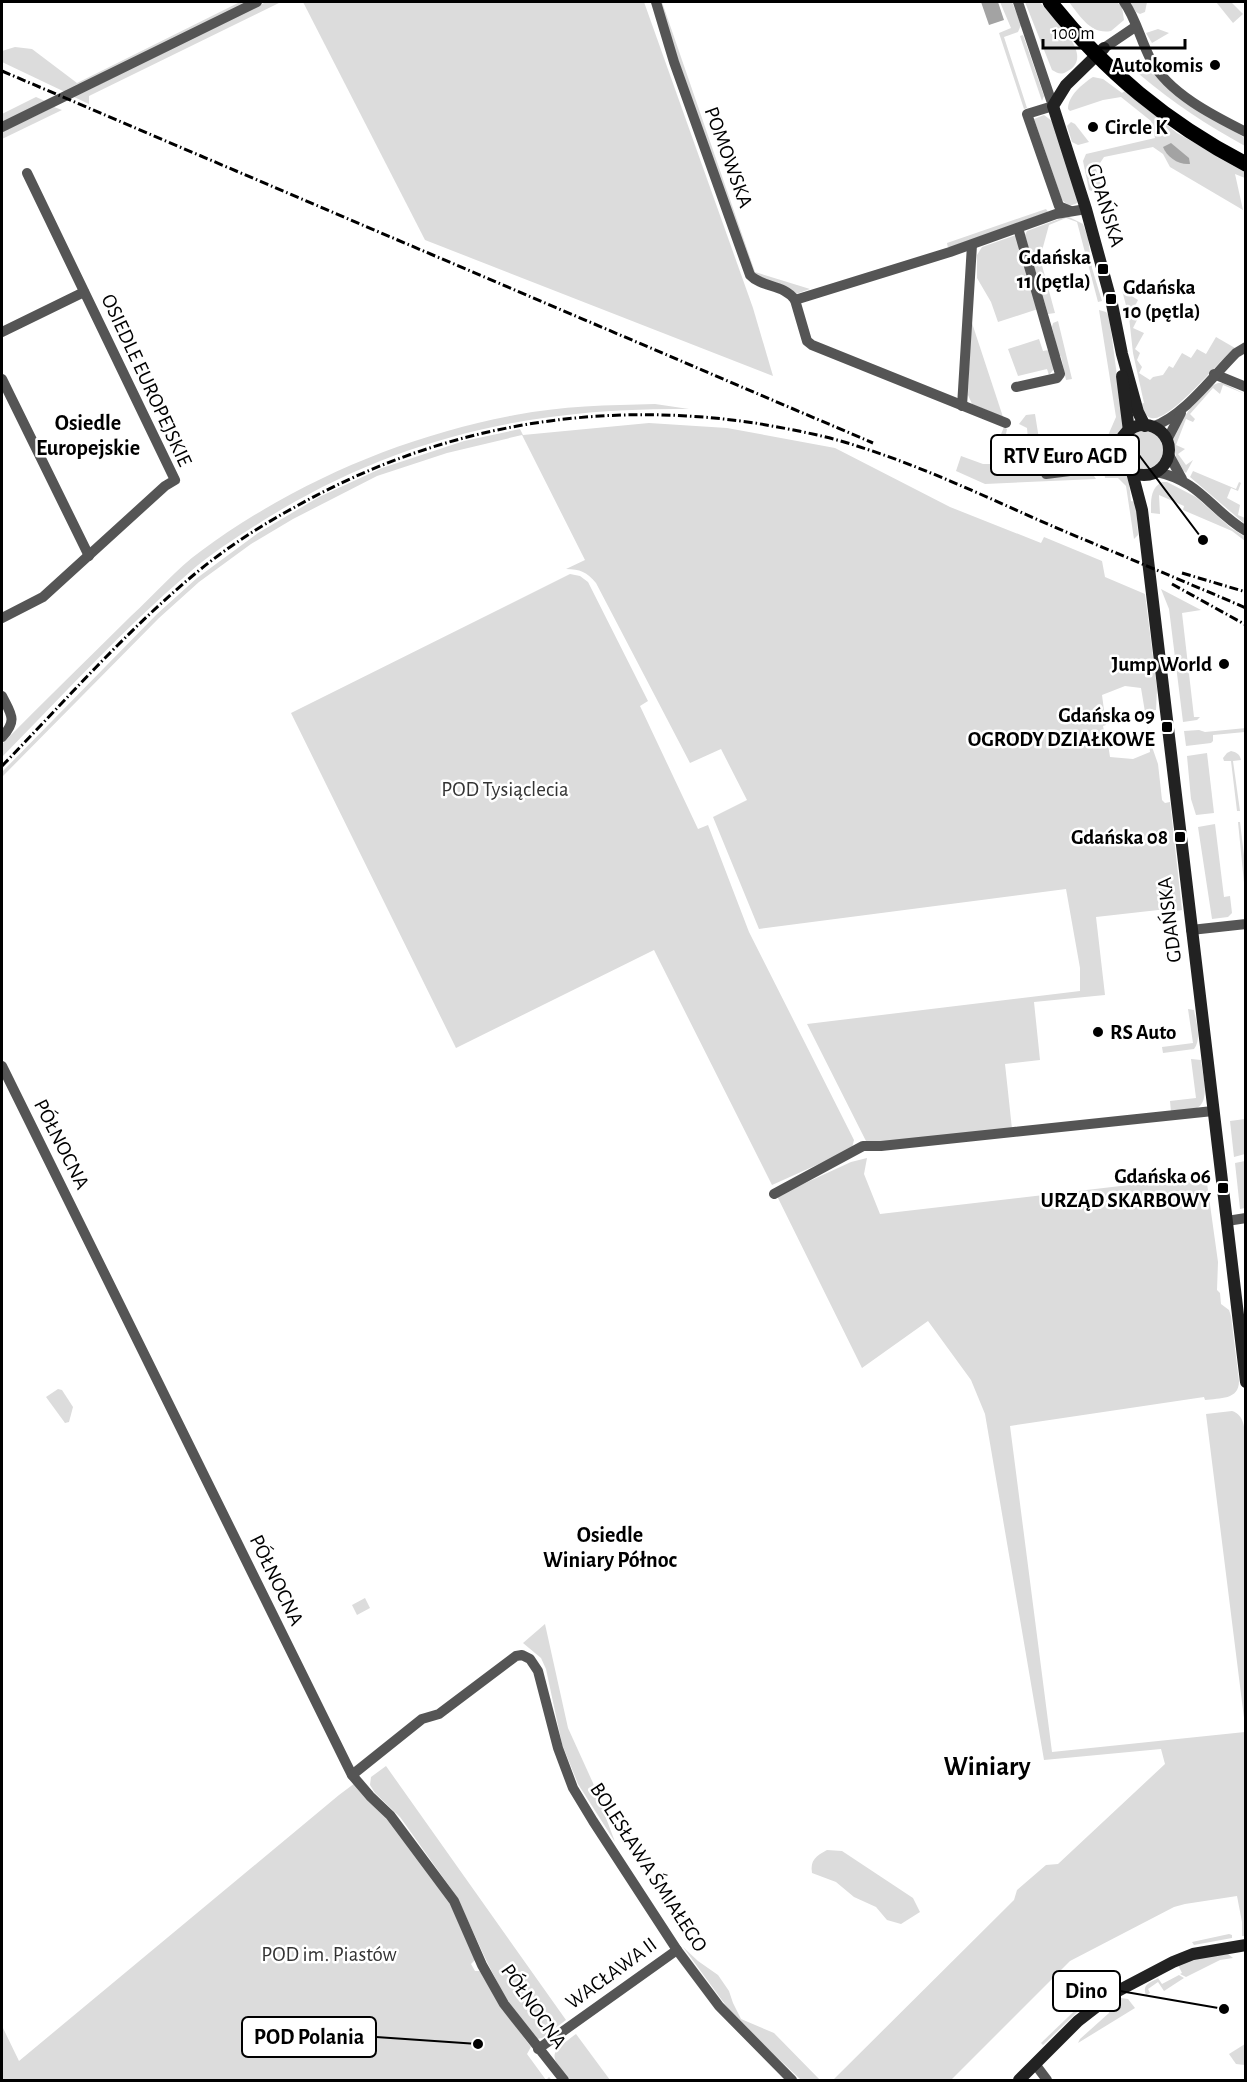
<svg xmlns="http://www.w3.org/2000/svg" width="1247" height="2082" viewBox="0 0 1247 2082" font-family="'Alegreya Sans',sans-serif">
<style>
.green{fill:#dcdcdc}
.water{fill:#a3a3a3}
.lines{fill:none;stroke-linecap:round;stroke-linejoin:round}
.street{stroke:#555;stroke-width:10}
.secondary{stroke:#222;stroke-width:12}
.primary{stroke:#000;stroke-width:15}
.rail{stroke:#000;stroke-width:3;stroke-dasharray:9 3 1.5 3;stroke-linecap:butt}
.poi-dot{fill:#000;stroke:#fff;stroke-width:2}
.labels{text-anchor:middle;stroke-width:5;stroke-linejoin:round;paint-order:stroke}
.poi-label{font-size:21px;font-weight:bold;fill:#000;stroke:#fff;text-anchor:end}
.street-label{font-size:21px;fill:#000;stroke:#fff}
.park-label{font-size:21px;fill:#333;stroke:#fff}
.neighbourhood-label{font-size:22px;font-weight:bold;fill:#000;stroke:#fff}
.district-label{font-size:27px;font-weight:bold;fill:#000;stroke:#fff}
.leader{fill:none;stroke:#000;stroke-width:2}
.callout-dot{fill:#000;stroke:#fff;stroke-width:2}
.callout{fill:#fff;stroke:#000;stroke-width:2}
.callout-label{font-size:22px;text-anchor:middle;font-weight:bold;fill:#000}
</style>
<rect width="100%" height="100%" fill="#fff"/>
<g class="green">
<path d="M240 2H248L65 92 2 62V51L15 47 32 49 77 83Z"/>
<path d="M266 2H281L89 96V104L74 97Z"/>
<path d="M303 2H644L753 308 773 376 425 240Z"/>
<path d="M658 2H662L755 272 810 289 796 294 754 276Z"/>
<path d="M1000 2H1012L1021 25 1018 32 1004 37 1027 108 1024 109 999 33 1011 28Z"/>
<path d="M1025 2H1040C1051 17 1099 57 1066 72 1061 75 1057 73 1052 70Z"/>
<path d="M1069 2H1117L1122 7 1124 20 1111 31C1091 35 1080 16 1069 2Z"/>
<path d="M1129 2H1147L1145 12 1140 14 1136 12Z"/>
<path d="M1216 2H1231L1243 14 1233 23Z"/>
<path d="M1158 29 1169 33 1152 43 1146 33Z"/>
<path d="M1023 35 1044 96 1042 101 1020 36Z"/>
<path d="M1149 65 1218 121 1245 138V146C1207 125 1173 103 1139 74Z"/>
<path d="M1093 77 1103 79 1122 93 1125 91 1177 133 1245 171V178L1235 174 1243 210 1170 167 1163 154 1153 147 1104 157 1096 169 1100 183 1108 182V185C1103 192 1097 193 1089 190L1083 161 1086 154 1155 138 1151 121 1121 97 1103 100 1070 111 1068 109C1068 96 1082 84 1093 77Z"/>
<path d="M36 97 45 101 2 122V114Z"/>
<path d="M54 107 62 110 2 139V132Z"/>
<path d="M1044 115 1052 121 1078 199 1077 203C1070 207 1068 205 1062 200L1034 119Z"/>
<path d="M1071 122 1075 124 1089 142 1078 145 1072 142 1067 126Z"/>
<path d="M1046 209 1048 212 948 248 947 243Z"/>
<path d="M1067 216 1083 224 1088 238 1092 268 1102 301 1098 302 1077 222 1066 218 1049 225 1040 258 1055 313 1048 314 1025 235 1027 231Z"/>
<path d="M1016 235 1038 309 998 322 991 302 977 278V255L982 247Z"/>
<path d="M1122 290 1138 300 1130 316 1137 320 1133 328 1144 333 1135 349 1140 353 1137 360 1142 367 1139 373 1150 380 1153 377 1163 375 1169 366 1173 368 1182 353 1191 358 1197 349 1206 354 1216 337 1235 348C1218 361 1170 423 1151 418 1145 417 1143 409 1140 404L1144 403 1133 353 1129 317Z"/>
<path d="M1099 310 1106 312 1109 316 1124 428 1114 449 1093 462 1087 458 1103 447 1116 417Z"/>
<path d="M971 320 1003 417 972 404 968 395Z"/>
<path d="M1058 321 1072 379 1066 380 1061 356H1059L1052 327 1053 323Z"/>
<path d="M1039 339 1043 351 1049 350 1054 369 1049 375 1047 369 1018 376 1008 349Z"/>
<path d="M1218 383H1223L1245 394 1223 385 1220 394 1213 388 1190 414 1195 419 1193 422 1186 419 1176 445 1185 449 1178 454 1186 465 1193 460 1186 473 1178 466 1172 438C1182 421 1199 389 1218 383Z"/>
<path d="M655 404 689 409C534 407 397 437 264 520 239 536 213 552 190 572 123 629 63 695 2 757V744C44 701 88 659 131 616 154 595 176 569 201 551 293 483 403 436 515 415 561 406 609 405 655 404Z"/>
<path d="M1035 414 1043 464H1049L1051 475 1092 473 1096 479 985 484 956 471 961 456 983 464H999L1002 462 999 439 1004 427 1007 429 1005 439 1008 472 1031 473 1027 428 1019 424 1026 415Z"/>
<path d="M649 423 727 428 835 448 950 507 1041 543 1044 537 1102 561 1105 577 1145 594 1157 689 1156 710 1145 712 1141 688 1125 686 1102 695 1106 725 1103 726 1104 731H1106L1110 757 1133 759 1150 752 1147 719 1149 738 1158 764 1162 800 1165 803 1170 802 1182 910 1177 911 1176 908 1096 917 1105 995 1034 1002 1040 1060 1005 1064 1012 1129 869 1147 807 1024 1080 991V968L1066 889 759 929 713 817 747 800 721 749 690 763 596 583C587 572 580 569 566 569L585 560 522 435 447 453 377 476 293 519 251 544 199 582 159 618 2 777V772L157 614 197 578 258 533 319 497 382 468 464 441 520 429 523 435Z"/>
<circle cx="1144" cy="450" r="19"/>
<path d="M1117 469 1128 474 1131 501 1136 502 1138 535 1134 539 1126 486 1118 478H1105L1104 471Z"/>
<path d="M1193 471 1236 489 1239 482 1241 483 1238 491 1231 488 1227 498 1240 505 1238 515 1245 518V524L1190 477Z"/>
<path d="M1162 482H1167L1196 497 1231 528 1245 537V541L1232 531 1183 510 1184 506 1159 495 1160 514 1151 513C1151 501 1150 488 1162 482Z"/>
<path d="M570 574 580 576 588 582 648 701 640 706 698 829 708 825 749 932 854 1140 852 1148 841 1154 772 1185 654 950 456 1048 291 713Z"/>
<path d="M1161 589 1201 610 1182 613 1194 717H1200L1197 720 1183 722 1169 609Z"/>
<path d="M1246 728 1245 732 1213 735V741L1211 743 1186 746 1184 731 1199 730 1205 732Z"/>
<path d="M1231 751C1236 752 1240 754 1241 760L1233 761 1240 811H1237L1231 761H1224L1223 758 1227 753Z"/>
<path d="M1207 753 1214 813 1196 815 1191 799 1187 756Z"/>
<path d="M1238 822H1240L1245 864V893Z"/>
<path d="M1215 824 1224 897 1230 896 1232 913 1228 917 1212 919 1198 827Z"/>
<path d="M1188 1009 1194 1010C1196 1022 1202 1039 1194 1049L1163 1053 1162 1047 1193 1043Z"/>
<path d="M1191 1059 1201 1060C1202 1073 1212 1103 1195 1109 1188 1111 1179 1111 1171 1112L1170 1101 1196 1098Z"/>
<path d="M1245 1119V1154L1234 1157 1230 1121Z"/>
<path d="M867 1158 864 1174 880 1214 1206 1176 1218 1262 1217 1290 1220 1293 1221 1304 1229 1310 1231 1316 1239 1381C1239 1400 1220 1398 1205 1400L1204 1397 1010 1426 1052 1752 1245 1732V1936H1242V1922L1237 1896 1185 1904 1174 1907 1070 1961 951 2080H833L1014 1900 1017 1890 1046 1865 1058 1864 1165 1764 1161 1749 1044 1760 985 1414 971 1380 928 1321 862 1368 777 1196 851 1162Z"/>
<path d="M1245 1161V1208L1240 1209 1235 1163Z"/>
<path d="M58 1389 62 1390 73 1407 69 1422 65 1423 46 1397Z"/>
<path d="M1232 1411C1245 1415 1244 1429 1246 1441L1244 1718 1206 1414Z"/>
<path d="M365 1598 370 1608 357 1615 352 1605Z"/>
<path d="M545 1624 568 1728 593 1783 615 1842 578 1784 562 1744 546 1669 541 1658 523 1643Z"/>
<path d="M386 1766 566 2020 542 2038 537 2039 506 1999 487 1962 457 1897 400 1817 375 1793 370 1785 371 1777Z"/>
<path d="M355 1783 391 1822 449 1901 475 1960 471 1964 475 1971H480L502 2008 531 2047 527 2054 546 2080 549 2077 552 2080H2V2026L19 2061 339 1795Z"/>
<path d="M827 1850 842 1851 913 1898 920 1912 901 1924 887 1920 876 1907 854 1897 836 1882 812 1873C810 1860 816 1856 827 1850Z"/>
<path d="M1229 1934 1232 1935V1938L1194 1945 1192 1942Z"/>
<path d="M683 1947 698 1961 718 1975 729 1991 733 2003 741 2019 774 2033 820 2080H801L735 2018Z"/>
<path d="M1228 1954 1233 1958 1220 1960 1186 1977 1180 1974 1182 1973 1178 1965 1194 1958Z"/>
<path d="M1179 1975 1184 1978 1164 1991 1158 1982 1148 1989 1150 1993 1146 1995C1142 1984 1150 1983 1158 1978L1162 1984Z"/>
<path d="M1092 1994 1094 1996 1043 2045 1041 2043Z"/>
<path d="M1121 1998 1128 1999 1135 2008 1078 2043 1080 2039 1109 2013 1108 2006Z"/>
<path d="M576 2034 610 2080H570C548 2054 549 2054 576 2034Z"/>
<path d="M1245 2044V2065L1236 2064 1229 2054Z"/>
</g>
<g class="water">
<path d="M981 2H998L1004 20 989 25Z"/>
<path d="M1171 143 1189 158 1190 164C1178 165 1167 157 1163 147Z"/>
</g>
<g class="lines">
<g class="street">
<path d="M656 2 674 62 750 275C762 288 784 284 795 300"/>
<path d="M1018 2 1053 106 1027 114 1059 206 1071 211"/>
<path d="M1124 2C1136 18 1141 42 1151 60 1168 93 1214 116 1246 132"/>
<path d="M1104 48 1135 27"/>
<path d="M2 127 257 2"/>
<path d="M2 332 84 292"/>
<path d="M1214 374 1246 387"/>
<path d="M2 379 89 556"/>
<path d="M1016 387 1057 378 1060 374 1018 228"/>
<path d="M962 406 972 245"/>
<path d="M1006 423 812 345 807 341 795 300 950 252 1056 214 1086 209"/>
<path d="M1152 427C1184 416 1212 377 1236 353L1246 347"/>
<path d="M1167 440 1181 413"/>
<path d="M1169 455 1182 479"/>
<path d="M1094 467 1120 451"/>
<path d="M1157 472C1200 481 1211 510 1246 531"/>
<path d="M1046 474 1118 465 1126 467"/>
<path d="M2 618 43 597 165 486 175 480 27 173"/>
<path d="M2 696C11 714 18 720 2 737"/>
<path d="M1191 930 1246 924"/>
<path d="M2 1066 347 1765 352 1775 370 1796 390 1815 454 1901 482 1965 504 2004 564 2080"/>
<path d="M774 1194 863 1146H881L1213 1111"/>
<path d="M1227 1221 1246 1218"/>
<path d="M352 1775 422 1719 439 1714 516 1656 522 1655 530 1659 538 1671 558 1748 573 1788 593 1821 677 1950 719 2006 792 2080"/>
<path d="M538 2049 677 1950"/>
<path d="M1035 2064 1047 2080"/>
</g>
<g class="secondary">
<path d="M1104 48 1066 85 1053 106 1086 209 1112 304 1122 354 1138 412 1145 426"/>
<path d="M1122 376 1129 431"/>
<circle cx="1144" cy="450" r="25"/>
<path d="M1132 472 1142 510 1246 1382"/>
<path d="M1019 2080 1078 2021 1114 1993 1173 1962 1193 1954 1246 1945"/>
</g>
<path class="primary" d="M1050 2C1105 71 1167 123 1246 164"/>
<g class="rail">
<path d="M2 71 873 443"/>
<path d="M1182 573 1246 592"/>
<path d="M1172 584 1246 625"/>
<path d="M2 766C64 702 127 630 196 573 226 548 260 526 295 507 437 427 593 399 755 423 789 429 824 435 857 446 924 467 988 498 1052 526 1116 553 1181 580 1246 608"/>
</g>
</g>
<g class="poi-dot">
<circle cx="1215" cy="65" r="6"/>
<circle cx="1093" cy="127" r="6"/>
<rect x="1097" y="263" width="12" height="12" rx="3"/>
<rect x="1105" y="293" width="12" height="12" rx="3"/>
<circle cx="1224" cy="664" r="6"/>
<rect x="1161" y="721" width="12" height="12" rx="3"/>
<rect x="1174" y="831" width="12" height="12" rx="3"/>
<circle cx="1098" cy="1032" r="6"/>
<rect x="1217" y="1182" width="12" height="12" rx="3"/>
</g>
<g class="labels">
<g class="poi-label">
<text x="1203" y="72">Autokomis</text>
<text x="1105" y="134" text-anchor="start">Circle K</text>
<text x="1091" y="264">Gdańska<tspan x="1091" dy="24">11 (pętla)</tspan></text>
<text x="1123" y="294" text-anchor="start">Gdańska<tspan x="1123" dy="24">10 (pętla)</tspan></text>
<text x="1212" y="671">Jump World</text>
<text x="1155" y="722">Gdańska 09<tspan x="1155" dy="24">OGRODY DZIAŁKOWE</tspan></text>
<text x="1168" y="844">Gdańska 08</text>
<text x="1110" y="1039" text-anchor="start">RS Auto</text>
<text x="1211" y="1183">Gdańska 06<tspan x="1211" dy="24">URZĄD SKARBOWY</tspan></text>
</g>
<g class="street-label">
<text transform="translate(729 157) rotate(70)" y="7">POMOWSKA</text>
<text transform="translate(1106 205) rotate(73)" y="7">GDAŃSKA</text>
<text transform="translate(147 380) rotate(65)" y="7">OSIEDLE EUROPEJSKIE</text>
<text transform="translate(1169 920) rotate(-97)" y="7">GDAŃSKA</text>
<text transform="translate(62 1144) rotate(63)" y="7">PÓŁNOCNA</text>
<text transform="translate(277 1580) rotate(64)" y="7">PÓŁNOCNA</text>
<text transform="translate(649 1867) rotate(57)" y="7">BOLESŁAWA ŚMIAŁEGO</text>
<text transform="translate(611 1973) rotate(-36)" y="7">WACŁAWA II</text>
<text transform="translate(534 2006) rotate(55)" y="7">PÓŁNOCNA</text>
</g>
<g class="park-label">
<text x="505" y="796">POD Tysiąclecia</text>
<text x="329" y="1961">POD im. Piastów</text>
</g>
<g class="neighbourhood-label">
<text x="88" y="430">Osiedle<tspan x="88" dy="25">Europejskie</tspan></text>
<text x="610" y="1542">Osiedle<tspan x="610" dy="25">Winiary Północ</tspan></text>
</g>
<g class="district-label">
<text x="987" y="1775">Winiary</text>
</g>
</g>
<path class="leader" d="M1203 540L1139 455M1224 2009L1120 1991M478 2044L376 2037"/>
<g class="callout-dot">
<circle cx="1203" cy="540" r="6"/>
<circle cx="1224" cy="2009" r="6"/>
<circle cx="478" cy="2044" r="6"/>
</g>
<g class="callout">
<rect x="991" y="435" width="148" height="40" rx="6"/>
<rect x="1053" y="1971" width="67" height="40" rx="6"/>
<rect x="242" y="2017" width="134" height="40" rx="6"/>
</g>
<g class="callout-label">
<text x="1065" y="463">RTV Euro AGD</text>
<text x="1086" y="1998">Dino</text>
<text x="309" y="2044">POD Polania</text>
</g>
<rect width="1247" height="2082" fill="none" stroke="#000000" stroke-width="6"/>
<path d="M1043 39v9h142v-9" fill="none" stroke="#000000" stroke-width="3"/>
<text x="1052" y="39" font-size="18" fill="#000000" stroke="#ffffff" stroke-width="4.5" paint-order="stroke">100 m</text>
</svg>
